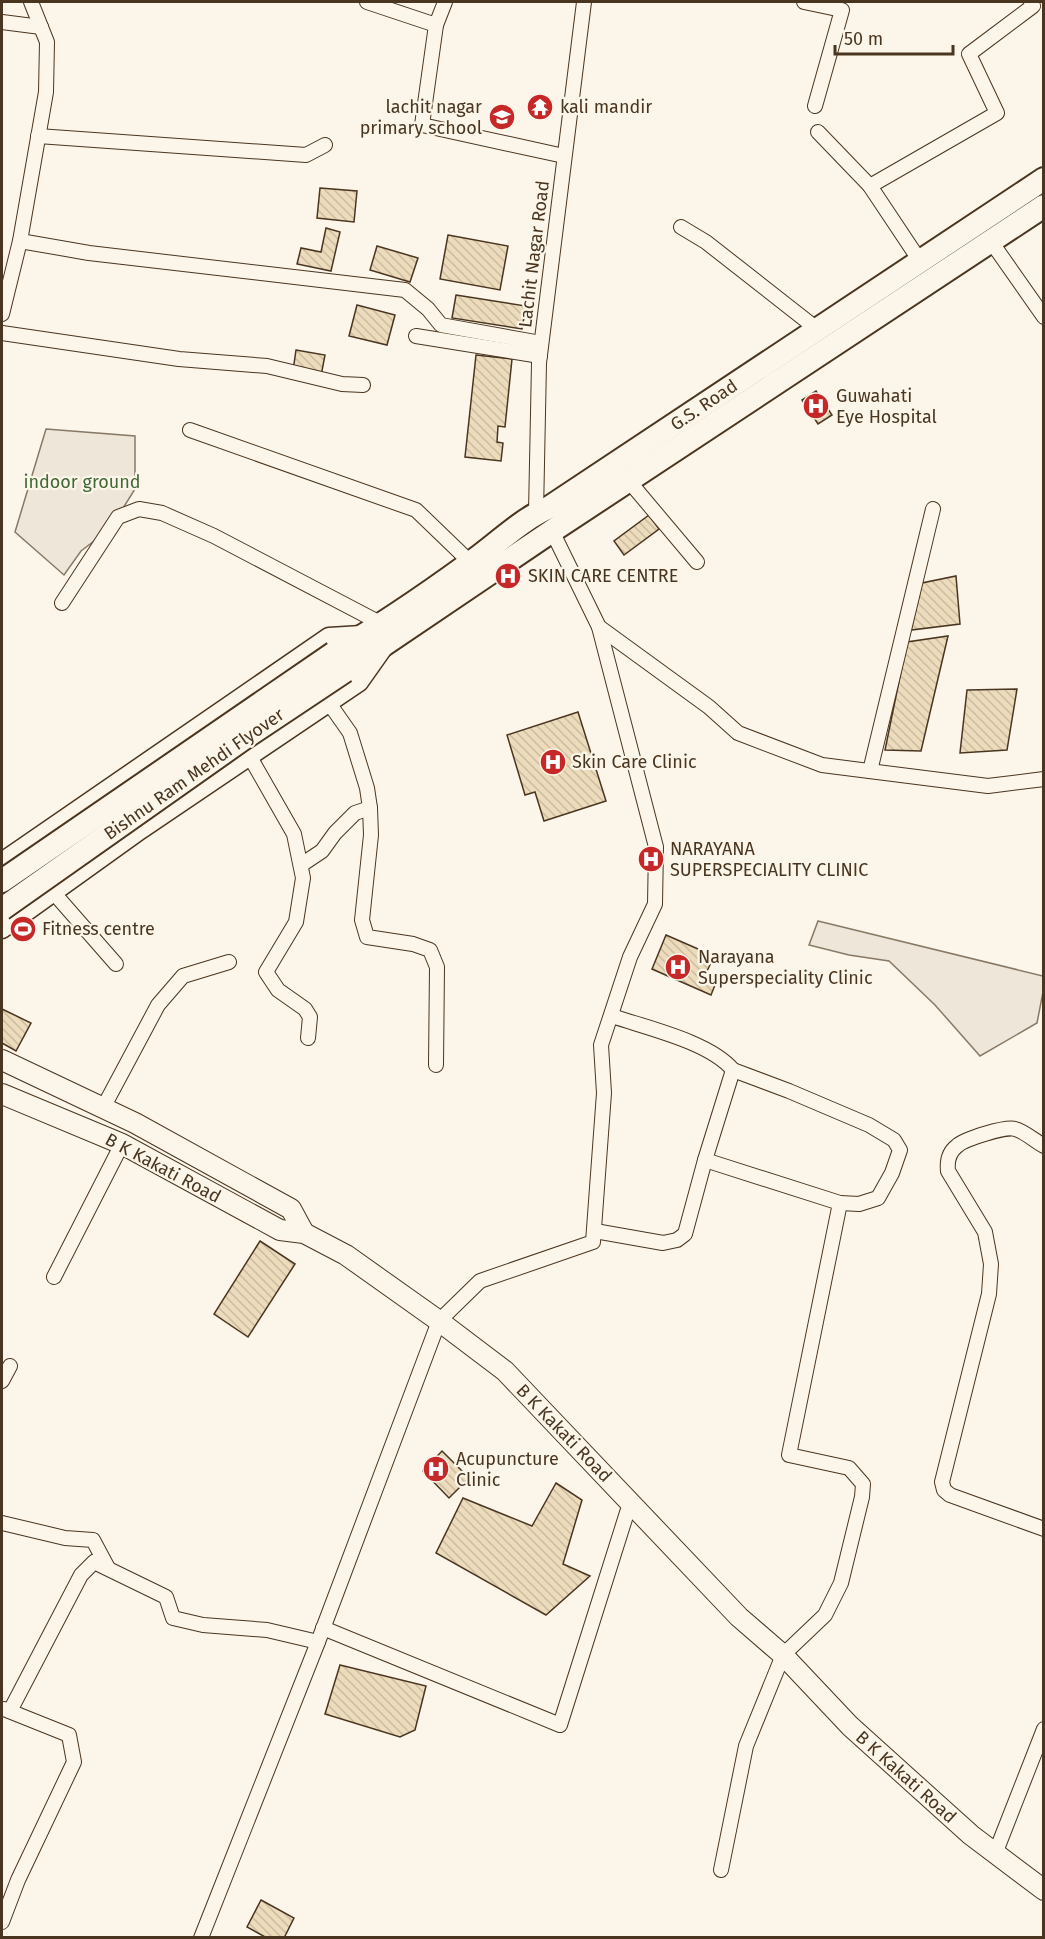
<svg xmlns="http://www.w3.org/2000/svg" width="1045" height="1939" viewBox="0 0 1045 1939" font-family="'Fira Sans',sans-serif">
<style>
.green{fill:#ede6d9;stroke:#887966;stroke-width:1.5}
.building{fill:url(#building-back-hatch);stroke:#4a3520;stroke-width:1.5}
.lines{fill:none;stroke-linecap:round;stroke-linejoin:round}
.minor-casing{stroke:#4a3520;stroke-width:16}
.tertiary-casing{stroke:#4a3520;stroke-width:21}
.secondary-casing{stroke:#4a3520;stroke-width:22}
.primary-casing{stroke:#4a3520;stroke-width:26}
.minor{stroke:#fbf6e9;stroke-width:14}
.tertiary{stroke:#fbf6e9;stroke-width:18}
.secondary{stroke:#fbf6e9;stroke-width:20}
.primary{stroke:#fbf6e9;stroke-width:22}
.primary-bridge-casing{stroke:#4a3520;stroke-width:26;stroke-linecap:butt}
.primary-bridge{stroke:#fbf6e9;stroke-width:22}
.labels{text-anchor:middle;stroke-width:4.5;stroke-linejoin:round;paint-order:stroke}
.poi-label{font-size:18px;fill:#4a3520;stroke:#fbf6e9;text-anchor:start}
.street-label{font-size:18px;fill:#4a3520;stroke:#fbf6e9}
.park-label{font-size:18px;fill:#436837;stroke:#fbf6e9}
</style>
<defs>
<pattern id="building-back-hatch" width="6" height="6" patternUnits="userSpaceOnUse" patternTransform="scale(1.5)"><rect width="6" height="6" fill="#ecdcbc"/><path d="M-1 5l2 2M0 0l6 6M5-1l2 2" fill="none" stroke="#ccbda1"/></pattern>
</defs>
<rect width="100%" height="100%" fill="#fbf6e9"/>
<g class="green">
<path d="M46 429 135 436V489L110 529 81 551 64 575 15 532Z"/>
<path d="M818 921 1043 976V992L1037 1023 980 1056 935 1005 889 961 849 955 809 945Z"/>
</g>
<g class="building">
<path d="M320 188 357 191 354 222 317 218Z"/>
<path d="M326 228 340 232 331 271 297 264 301 248 321 252Z"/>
<path d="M448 235 508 246 500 290 440 279Z"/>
<path d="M377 246 418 258 410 282 370 270Z"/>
<path d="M456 295 526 306 522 329 452 318Z"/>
<path d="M357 305 395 315 387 345 349 336Z"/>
<path d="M296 350 325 355 321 376 293 371Z"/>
<path d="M476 355 512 359 505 427 498 426 497 442 503 443 501 461 465 457Z"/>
<path d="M816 391 832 415 818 424 802 400Z"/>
<path d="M649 515 659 529 624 555 614 541Z"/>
<path d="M956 576 960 624 911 630 922 583Z"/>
<path d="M948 636 921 751 885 750 907 642Z"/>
<path d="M1017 689 1007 750 960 753 967 690Z"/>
<path d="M578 712 606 801 544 821 535 792 525 795 507 735Z"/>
<path d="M666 935 714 956 703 980 715 985 711 995 652 969Z"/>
<path d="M2 1009 31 1023 16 1051 2 1043Z"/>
<path d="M260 1241 295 1264 248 1337 214 1314Z"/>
<path d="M442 1451 469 1478 449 1498 423 1471Z"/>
<path d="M556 1483 582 1500 563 1564 590 1576 546 1615 436 1553 463 1498 532 1526Z"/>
<path d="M340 1665 426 1686 415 1730 400 1737 325 1714Z"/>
<path d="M261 1900 294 1918 284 1938H267L247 1927Z"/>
</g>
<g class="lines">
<defs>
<g id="minor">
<path d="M367 2 436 25 422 125 564 156"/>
<path d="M804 2 842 10 815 106"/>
<path d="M2 22 41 27"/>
<path d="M436 25 445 2"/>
<path d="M818 132 870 186 997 113 969 54 1033 6 1031 2"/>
<path d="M38 136 306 155 325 145"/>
<path d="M870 186 920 261"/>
<path d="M681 227 706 242 817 329"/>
<path d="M990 240 1044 317"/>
<path d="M20 241 89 253 405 290 428 309 441 325 541 343"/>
<path d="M2 314 20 241 46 92 47 42 31 2"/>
<path d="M2 333 179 359 267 366 342 384 363 385"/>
<path d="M416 336 540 356"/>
<path d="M190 430 416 510 471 563"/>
<path d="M628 480 697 562"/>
<path d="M536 513 539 363 584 2"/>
<path d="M62 603 118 517 139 509 162 513 214 536 382 624"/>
<path d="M599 627 709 707 738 733 822 765 988 786 1044 779"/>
<path d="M329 703 350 733 367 788 370 808 371 835 362 920 367 937 413 944 430 950 437 967 436 1065"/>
<path d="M250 757 294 834 303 878 296 922 266 972 278 990 305 1009 310 1017 308 1038"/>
<path d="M870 771 933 509"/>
<path d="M301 865 322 851 335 833 355 813 370 808"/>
<path d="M53 892 116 964"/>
<path d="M612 1016C647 1028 710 1042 733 1070L705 1160"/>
<path d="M733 1070 789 1091 869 1125 894 1140 900 1150 892 1173 878 1198 859 1204 840 1203"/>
<path d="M103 1108 158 1005 183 976 229 962"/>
<path d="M1044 1146C1035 1141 1024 1131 1015 1129 1006 1126 964 1139 957 1146 949 1152 947 1162 948 1171L985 1232 991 1264 989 1294 942 1482 944 1490 950 1495 1044 1529"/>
<path d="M595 1231 663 1243 677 1240 685 1234 705 1160 840 1203 789 1455 849 1468 863 1484 862 1497 841 1583 825 1615 783 1655 746 1746 721 1870"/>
<path d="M54 1277 122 1144"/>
<path d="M2 1381 10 1366"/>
<path d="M2 1523 65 1538 93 1540 108 1568"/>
<path d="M323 1628 560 1725 630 1503"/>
<path d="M10 1711 81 1575 94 1562 166 1597 173 1618 203 1625 267 1630 318 1642"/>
<path d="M995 1854 1044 1729"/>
<path d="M2 1922 18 1880 74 1762 69 1735 4 1709"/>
<path d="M201 1938 318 1642 439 1321 480 1281 593 1242 604 1093 601 1045 630 957 655 904 656 847 599 627 552 531"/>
</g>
<g id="tertiary">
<path d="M2 862 329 637 362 635"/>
<path d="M2 929 140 830 359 682 383 648"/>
</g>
<g id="secondary">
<path d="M2 1060 135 1123 291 1209 304 1233"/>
<path d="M2 1094 122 1144 280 1230 304 1233 346 1255 439 1321 505 1371 739 1617 783 1655 850 1726 971 1835 1044 1890"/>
</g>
<g id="primary">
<path d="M334 653C381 626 426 595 470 563 496 545 520 520 550 507L1044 179"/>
<path d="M345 671 552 531 1044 206"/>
</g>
</defs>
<use href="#minor" class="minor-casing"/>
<use href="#tertiary" class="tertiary-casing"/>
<use href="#secondary" class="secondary-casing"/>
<use href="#primary" class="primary-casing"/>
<use href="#minor" class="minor"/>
<use href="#tertiary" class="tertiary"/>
<use href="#secondary" class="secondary"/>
<use href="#primary" class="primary"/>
<defs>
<g id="primary-bridge">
<path d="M2 881 334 653"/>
<path d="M2 909 243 739 345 671"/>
</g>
</defs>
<use href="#primary-bridge" class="primary-bridge-casing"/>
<use href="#primary-bridge" class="primary-bridge"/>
</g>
<defs>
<symbol id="temple-disc" viewBox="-11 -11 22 22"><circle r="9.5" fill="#c62828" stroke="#fbf6e9"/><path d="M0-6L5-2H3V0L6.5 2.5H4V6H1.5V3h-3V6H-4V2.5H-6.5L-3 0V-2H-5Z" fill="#fff"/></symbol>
<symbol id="school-disc" viewBox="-11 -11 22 22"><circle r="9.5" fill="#c62828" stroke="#fbf6e9"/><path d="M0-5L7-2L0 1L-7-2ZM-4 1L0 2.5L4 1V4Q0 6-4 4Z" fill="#fff"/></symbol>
<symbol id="hospital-disc" viewBox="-11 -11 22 22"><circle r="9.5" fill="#c62828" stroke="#fbf6e9"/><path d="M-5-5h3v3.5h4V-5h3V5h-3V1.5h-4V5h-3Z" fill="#fff"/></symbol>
<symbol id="stadium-disc" viewBox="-11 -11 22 22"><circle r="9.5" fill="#c62828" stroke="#fbf6e9"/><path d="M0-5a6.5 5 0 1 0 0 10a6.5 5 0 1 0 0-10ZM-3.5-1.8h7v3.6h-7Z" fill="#fff"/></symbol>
</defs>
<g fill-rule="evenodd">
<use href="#temple-disc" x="525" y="92" width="30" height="30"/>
<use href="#school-disc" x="487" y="102" width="30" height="30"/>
<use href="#hospital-disc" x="801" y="391" width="30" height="30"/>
<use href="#hospital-disc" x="493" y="561" width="30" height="30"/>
<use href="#hospital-disc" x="538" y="747" width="30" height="30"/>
<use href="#hospital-disc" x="636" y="844" width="30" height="30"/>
<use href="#stadium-disc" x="8" y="914" width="30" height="30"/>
<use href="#hospital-disc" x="663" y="952" width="30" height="30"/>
<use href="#hospital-disc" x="421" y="1454" width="30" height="30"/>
</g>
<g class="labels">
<g class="poi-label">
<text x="482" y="113" text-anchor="end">lachit nagar<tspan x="482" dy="21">primary school</tspan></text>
<text x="560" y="113">kali mandir</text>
<text x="836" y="402">Guwahati<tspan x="836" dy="21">Eye Hospital</tspan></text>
<text x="528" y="582">SKIN CARE CENTRE</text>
<text x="572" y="768">Skin Care Clinic</text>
<text x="670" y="855">NARAYANA<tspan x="670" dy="21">SUPERSPECIALITY CLINIC</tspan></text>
<text x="42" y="935">Fitness centre</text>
<text x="698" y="963">Narayana<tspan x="698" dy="21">Superspeciality Clinic</tspan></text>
<text x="456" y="1465">Acupuncture<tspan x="456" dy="21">Clinic</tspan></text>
</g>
<g class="street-label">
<text transform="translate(534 254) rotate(-83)" y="6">Lachit Nagar Road</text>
<text transform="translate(704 405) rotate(-34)" y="6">G.S. Road</text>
<text transform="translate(194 774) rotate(-35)" y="6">Bishnu Ram Mehdi Flyover</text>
<text transform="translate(163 1168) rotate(28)" y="6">B K Kakati Road</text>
<text transform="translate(564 1433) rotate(46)" y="6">B K Kakati Road</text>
<text transform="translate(906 1777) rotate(42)" y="6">B K Kakati Road</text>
</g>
<g class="park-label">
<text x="82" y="488">indoor ground</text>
</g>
</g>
<rect width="1045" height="1939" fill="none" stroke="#4a3520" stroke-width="6"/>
<path d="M835 45v9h118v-9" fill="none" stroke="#4a3520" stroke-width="3"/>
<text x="844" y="45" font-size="18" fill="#4a3520" stroke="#fbf6e9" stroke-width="4.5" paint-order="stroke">50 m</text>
</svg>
